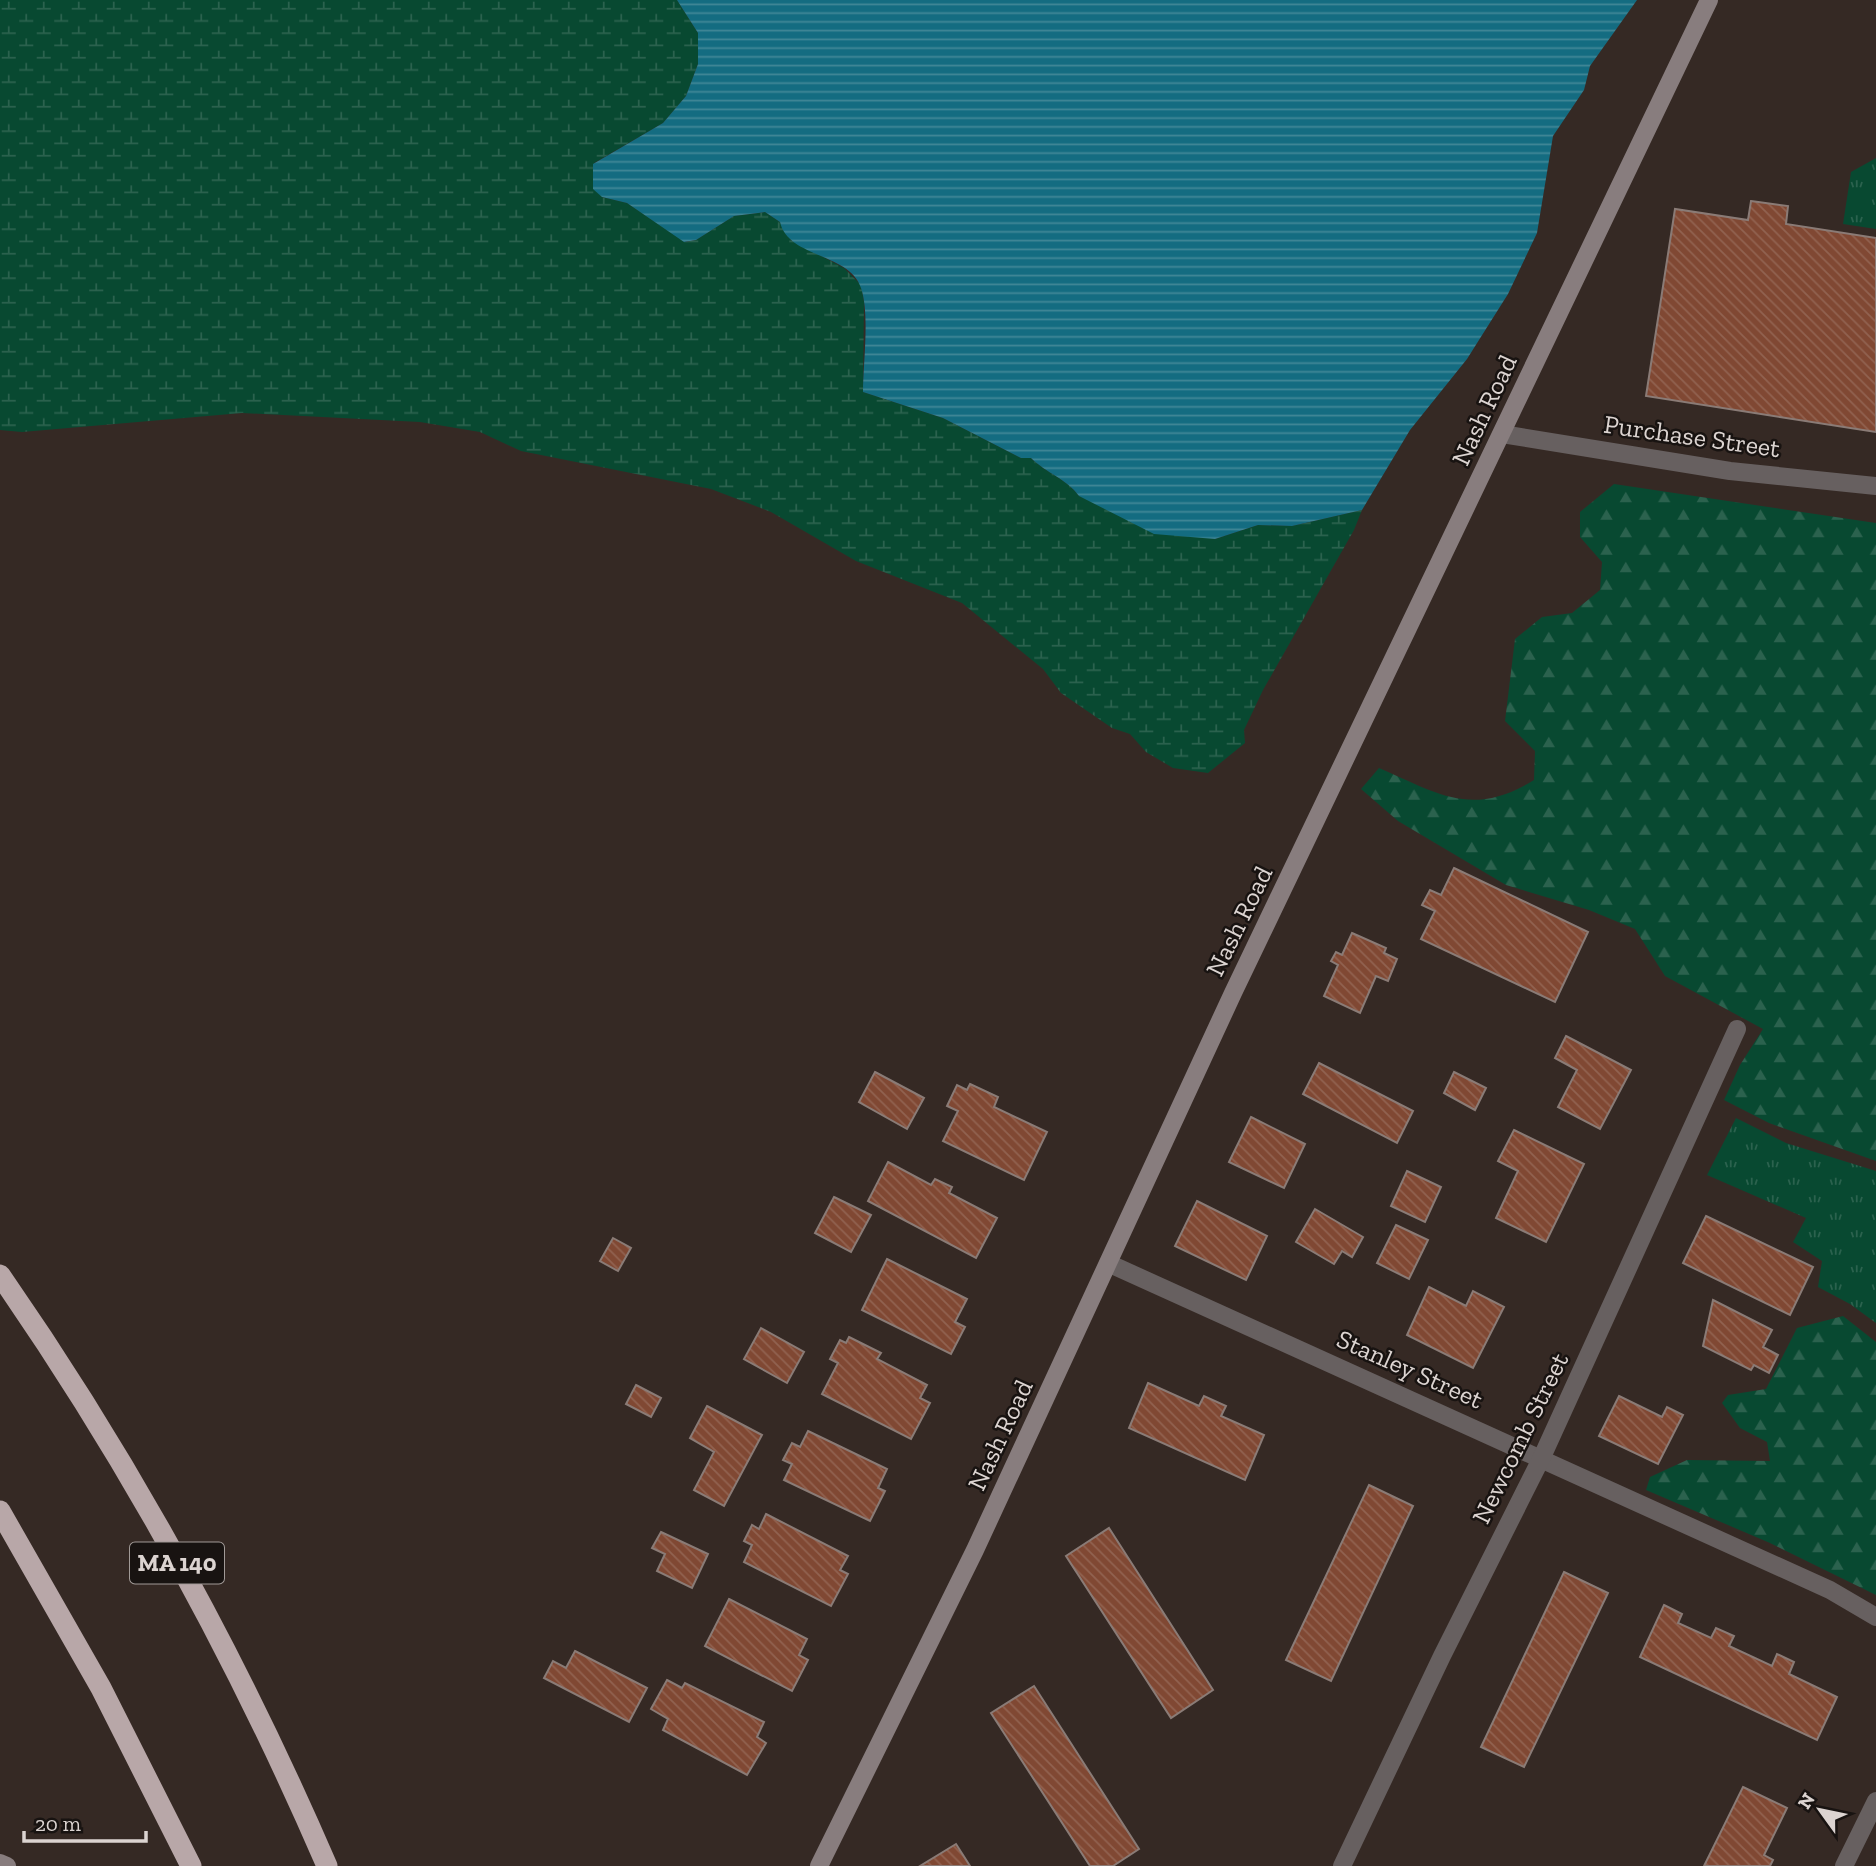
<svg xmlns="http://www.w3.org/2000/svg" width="1876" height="1866" viewBox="0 0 1876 1866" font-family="'Zilla Slab',serif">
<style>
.grass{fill:url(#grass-tufts)}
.forest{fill:url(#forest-firs)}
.wetland{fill:url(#wetland-marsh)}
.water{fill:url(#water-rules)}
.building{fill:url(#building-back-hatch);stroke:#8a7b76;stroke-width:2}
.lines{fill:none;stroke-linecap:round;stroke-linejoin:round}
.minor{stroke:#676060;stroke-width:18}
.secondary{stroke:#887d7e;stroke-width:18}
.motorway{stroke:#b8a7a8;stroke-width:21}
.labels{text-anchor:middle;stroke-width:5;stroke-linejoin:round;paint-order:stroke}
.shield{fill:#181311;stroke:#a19a97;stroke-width:2}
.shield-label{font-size:24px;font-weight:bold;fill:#dcd4d1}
.street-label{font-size:26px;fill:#dcd4d1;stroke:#181311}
</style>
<defs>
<pattern id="grass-tufts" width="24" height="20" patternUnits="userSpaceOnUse" patternTransform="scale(1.75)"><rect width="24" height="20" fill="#084931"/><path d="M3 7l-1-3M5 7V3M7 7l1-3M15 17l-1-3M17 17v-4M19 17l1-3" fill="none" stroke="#2b624e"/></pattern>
<pattern id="forest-firs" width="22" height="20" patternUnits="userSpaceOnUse" patternTransform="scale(1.75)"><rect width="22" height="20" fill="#084931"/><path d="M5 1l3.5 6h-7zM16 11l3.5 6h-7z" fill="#2b624e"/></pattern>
<pattern id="wetland-marsh" width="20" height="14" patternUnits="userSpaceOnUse" patternTransform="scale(1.75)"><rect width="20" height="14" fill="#084931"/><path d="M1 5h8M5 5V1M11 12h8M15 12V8" fill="none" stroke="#2b624e"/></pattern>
<pattern id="water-rules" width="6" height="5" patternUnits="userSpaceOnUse" patternTransform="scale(1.75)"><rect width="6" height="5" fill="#146c81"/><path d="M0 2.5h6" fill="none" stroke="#418797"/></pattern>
<pattern id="building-back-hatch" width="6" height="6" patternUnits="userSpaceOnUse" patternTransform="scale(1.75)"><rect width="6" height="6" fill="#804833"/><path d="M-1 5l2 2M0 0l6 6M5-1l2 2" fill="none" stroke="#916250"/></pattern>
</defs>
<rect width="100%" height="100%" fill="#352924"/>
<g class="grass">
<path d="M1876 158V229L1843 224 1851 172Z"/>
<path d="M1736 1118 1786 1143 1876 1171V1323L1850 1304 1818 1287 1822 1261 1793 1242 1806 1218 1707 1175Z"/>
</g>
<g class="forest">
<path d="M1614 484 1876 523V1161L1769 1123 1724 1100 1740 1065 1763 1029 1665 976 1635 929 1589 910 1506 885 1398 821 1361 789 1379 768C1439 794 1472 818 1534 780L1535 751 1505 721 1515 639 1542 617 1572 613 1600 590 1602 562 1580 537V512Z"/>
<path d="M1843 1316 1876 1342V1595L1770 1543 1646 1490 1650 1477 1687 1460 1770 1461 1767 1442 1740 1428 1722 1403 1728 1395 1766 1389 1797 1328Z"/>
</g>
<path class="wetland" d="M0 0H677L698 33V64L686 96 663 123 594 163 602 197 627 203 685 242 696 240 734 216 765 212 780 222 791 240 844 268 861 285 864 302 863 392 943 418 1021 458H1031C1046 473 1067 479 1079 496L1215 539 1258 525 1292 526 1362 510 1354 530 1263 690 1244 730 1245 743 1208 773 1173 768 1146 752 1130 734 1112 728 1061 693 1043 669 962 603 856 561 771 512 711 489 521 451 480 432 420 422 242 413 22 432 0 430Z"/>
<path class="water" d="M677 0H1637L1590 66 1584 90 1553 136 1537 233 1508 294 1467 359 1410 430 1362 510 1292 526 1258 525 1215 539 1154 534 1079 496C1067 479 1046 473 1031 458H1021L943 418 863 392C863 363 870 315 861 288 850 253 788 258 780 222L765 212 734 216 696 240 684 242 627 203 602 197 593 189V164L663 123 686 96 698 64V33Z"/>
<g class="building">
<path d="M1751 201 1788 206 1786 224 1876 238V432L1646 396 1675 209 1748 220Z"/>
<path d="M1454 868 1588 932 1555 1002 1421 939 1435 911 1422 905 1430 890 1441 895Z"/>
<path d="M1352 933 1386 948 1384 953 1397 959 1388 981 1376 976 1360 1013 1324 996 1338 965 1331 961 1336 952 1342 955Z"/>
<path d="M1566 1036 1631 1070 1600 1129 1558 1107 1577 1070 1555 1058Z"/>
<path d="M1319 1063 1413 1111 1397 1143 1303 1094Z"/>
<path d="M875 1072 924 1098 907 1129 859 1102Z"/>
<path d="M1454 1072 1486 1088 1475 1110 1444 1093Z"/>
<path d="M970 1084 998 1097 994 1107 1047 1132 1024 1180 943 1141 958 1111 947 1106 957 1085 967 1090Z"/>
<path d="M1251 1117 1305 1144 1284 1188 1229 1162Z"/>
<path d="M1514 1130 1584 1164 1546 1242 1496 1218 1518 1171 1498 1161Z"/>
<path d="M888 1162 931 1185 935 1179 952 1187 949 1193 997 1218 976 1258 868 1201Z"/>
<path d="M1407 1171 1441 1187 1425 1222 1391 1206Z"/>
<path d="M834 1197 871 1215 851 1252 815 1233Z"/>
<path d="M1197 1201 1267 1236 1246 1280 1175 1246Z"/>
<path d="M1315 1209 1363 1237 1352 1257 1342 1251 1334 1264 1296 1242Z"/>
<path d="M1706 1216 1813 1267 1790 1315 1683 1263Z"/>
<path d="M1396 1225 1428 1240 1409 1279 1377 1263Z"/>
<path d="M613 1238 631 1248 618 1271 600 1261Z"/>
<path d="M887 1259 967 1299 955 1322 965 1327 951 1354 862 1310Z"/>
<path d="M1429 1287 1466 1306 1473 1291 1504 1307 1473 1368 1407 1335Z"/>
<path d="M1713 1300 1772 1330 1763 1347 1778 1355 1769 1373 1754 1365 1751 1370 1703 1346Z"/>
<path d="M761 1328 804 1352 787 1383 744 1359Z"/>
<path d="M849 1337 881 1353 877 1359 927 1385 920 1398 930 1403 911 1439 822 1394 838 1363 830 1359 840 1340 846 1343Z"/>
<path d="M1148 1383 1199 1406 1204 1396 1226 1406 1221 1416 1264 1435 1245 1480 1129 1428Z"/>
<path d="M636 1385 661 1398 651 1417 626 1404Z"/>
<path d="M1619 1396 1662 1417 1667 1407 1683 1415 1658 1464 1599 1436Z"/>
<path d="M707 1406 762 1435 724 1506 694 1490 714 1452 690 1438Z"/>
<path d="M808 1431 887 1469 878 1488 885 1491 870 1521 784 1480 792 1464 783 1460 792 1443 800 1447Z"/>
<path d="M1369 1485 1413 1506 1331 1681 1286 1660Z"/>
<path d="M766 1514 848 1556 840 1570 848 1574 831 1606 744 1562 752 1545 744 1541 752 1525 759 1529Z"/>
<path d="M1109 1528 1213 1690 1171 1718 1066 1556Z"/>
<path d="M661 1532 708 1554 692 1588 657 1571 665 1554 652 1548Z"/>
<path d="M1564 1572 1608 1593 1524 1767 1481 1747Z"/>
<path d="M729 1599 807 1639 799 1655 808 1660 792 1691 705 1646Z"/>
<path d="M1664 1605 1682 1614 1678 1623 1711 1638 1716 1628 1734 1636 1729 1646 1772 1666 1777 1654 1794 1662 1789 1674 1837 1697 1817 1740 1640 1657Z"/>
<path d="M575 1651 647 1688 629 1722 544 1678 553 1661 566 1668Z"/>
<path d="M667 1680 682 1688 685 1683 764 1722 757 1737 766 1743 747 1775 663 1730 668 1719 651 1709Z"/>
<path d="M1034 1686 1139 1849 1113 1866H1090L991 1713Z"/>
<path d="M1743 1787 1787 1808 1764 1855 1773 1860 1770 1866H1704Z"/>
<path d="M956 1844 970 1866H920Z"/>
</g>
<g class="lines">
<g class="minor">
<path d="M1502 434 1730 471 1876 486"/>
<path d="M1110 1264 1830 1590 1876 1617"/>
<path d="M1342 1866 1442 1656 1542 1457 1737 1029"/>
<path d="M1844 1866 1876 1801"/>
</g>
<g class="secondary">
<path d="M0 1863 7 1866"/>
<path d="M819 1866 975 1550 1233 993 1709 0"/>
</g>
<g class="motorway">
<path d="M0 1275C128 1459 238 1660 327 1866"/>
<path d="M0 1511 101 1688 191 1866"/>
</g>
</g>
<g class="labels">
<rect class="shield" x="130" y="1542.5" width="94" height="41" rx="5"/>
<g class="shield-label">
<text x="177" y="1571">MA 140</text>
</g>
<g class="street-label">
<text transform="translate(1484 410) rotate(-65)" y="9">Nash Road</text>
<text transform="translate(1692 436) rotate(8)" y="9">Purchase Street</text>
<text transform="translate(1239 921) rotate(-64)" y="9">Nash Road</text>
<text transform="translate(1410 1369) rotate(24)" y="9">Stanley Street</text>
<text transform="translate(1000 1435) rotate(-65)" y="9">Nash Road</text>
<text transform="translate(1520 1438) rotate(-64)" y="9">Newcomb Street</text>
</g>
</g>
<g transform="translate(1820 1810) rotate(303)" stroke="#181311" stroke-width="5" paint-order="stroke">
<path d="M0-5L12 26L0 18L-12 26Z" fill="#dcd4d1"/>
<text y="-10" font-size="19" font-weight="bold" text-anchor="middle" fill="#dcd4d1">N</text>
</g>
<path d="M24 1831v10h122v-10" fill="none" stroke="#dcd4d1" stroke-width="3.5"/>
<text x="35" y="1831" font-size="21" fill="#dcd4d1" stroke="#181311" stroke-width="5" paint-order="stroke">20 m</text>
</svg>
